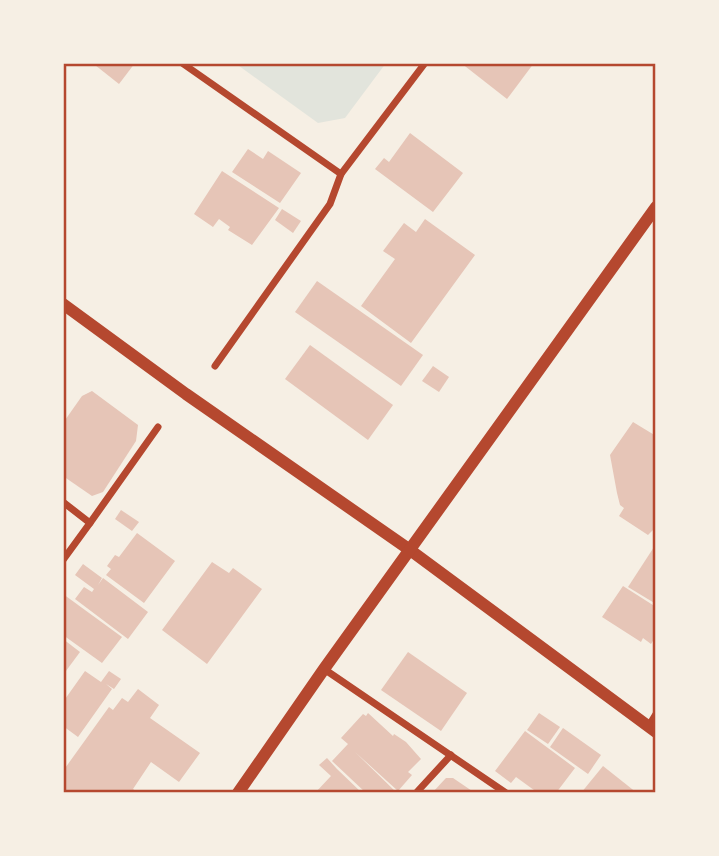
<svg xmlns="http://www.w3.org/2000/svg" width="719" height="856" viewBox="0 0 719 856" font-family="Merriweather,serif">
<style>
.green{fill:#e2e4dc}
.building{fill:#e6c5b7}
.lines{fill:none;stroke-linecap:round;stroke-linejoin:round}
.minor{stroke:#b5482f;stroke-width:7}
.tertiary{stroke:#b5482f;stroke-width:12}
.neatline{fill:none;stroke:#b5482f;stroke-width:2.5}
</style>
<rect width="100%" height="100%" fill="#f6efe4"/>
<path class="green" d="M235 63H386L345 118 318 123Z"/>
<g class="building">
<path d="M97 63H135L119 84 95 65Z"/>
<path d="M461 63H534L507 99Z"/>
<path d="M410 133 463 173 433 212 375 169 384 158 389 162Z"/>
<path d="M248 149 263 159 268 151 301 173 280 203 232 172Z"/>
<path d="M222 171 279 208 252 245 228 230 230 227 219 219 213 227 194 214Z"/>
<path d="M282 209 301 221 293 233 275 220Z"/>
<path d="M425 219 475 255 411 343 361 306 395 259 383 251 404 223 416 232Z"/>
<path d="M317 281 423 355 401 386 295 312Z"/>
<path d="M310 345 393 405 368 440 285 379Z"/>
<path d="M433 366 449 377 439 392 422 381Z"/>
<path d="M92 391 138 425 136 441 103 492 92 496 63 476V423L82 396Z"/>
<path d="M633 422 656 436V527L648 535 619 516 624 508 620 505 617 493 610 455Z"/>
<path d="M121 510 139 522 132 531 115 519Z"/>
<path d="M137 533 175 561 144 603 106 575 111 569 107 566 115 555 119 557Z"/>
<path d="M654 547 656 548V604L628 587Z"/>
<path d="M212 562 229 573 233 568 262 589 207 664 162 630Z"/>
<path d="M83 564 102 578 98 585 103 578 148 612 128 639 75 599 84 587 92 592 94 589 75 575Z"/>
<path d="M623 586 656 607V636L651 644 643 638 641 642 602 617Z"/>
<path d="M63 594 122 637 102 663 63 635Z"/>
<path d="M63 639 80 652 63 675Z"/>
<path d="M408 652 467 693 441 731 381 690Z"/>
<path d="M85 671 101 682 109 671 121 679 114 689 106 684 112 689 78 737 63 726V702Z"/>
<path d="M138 689 159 705 150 718 200 753 179 782 151 762 133 789 138 793H63V771L109 707 113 710 122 698 128 702Z"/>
<path d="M368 713 393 736 394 734 406 742 421 759 408 772 412 775 398 791 355 752 397 793H366L332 761 348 744 341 738 363 714 366 716Z"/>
<path d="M539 713 560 727 548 744 527 730Z"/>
<path d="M563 728 601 755 588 774 550 747Z"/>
<path d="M525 731 575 768 556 793H538L516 777 511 783 495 771Z"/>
<path d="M327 758 337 769 362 793H315L331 776 319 765Z"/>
<path d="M603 766 637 793H581Z"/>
<path d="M446 778H453L475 793H432Z"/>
</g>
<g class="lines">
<g class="minor">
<path d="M182 63 341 174"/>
<path d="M215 366 330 204 341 174 425 63"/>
<path d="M63 502 90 523 63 560"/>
<path d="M90 523 158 427"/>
<path d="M324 669 506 793"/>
<path d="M648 727 656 714"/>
<path d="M416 793 451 755"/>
</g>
<g class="tertiary">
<path d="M63 304 186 394 410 550 656 732"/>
<path d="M238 793 324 669 656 207"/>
</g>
</g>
<rect width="719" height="856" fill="none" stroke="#f6efe4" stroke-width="130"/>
<rect x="65" y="65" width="589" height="726" class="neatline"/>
</svg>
